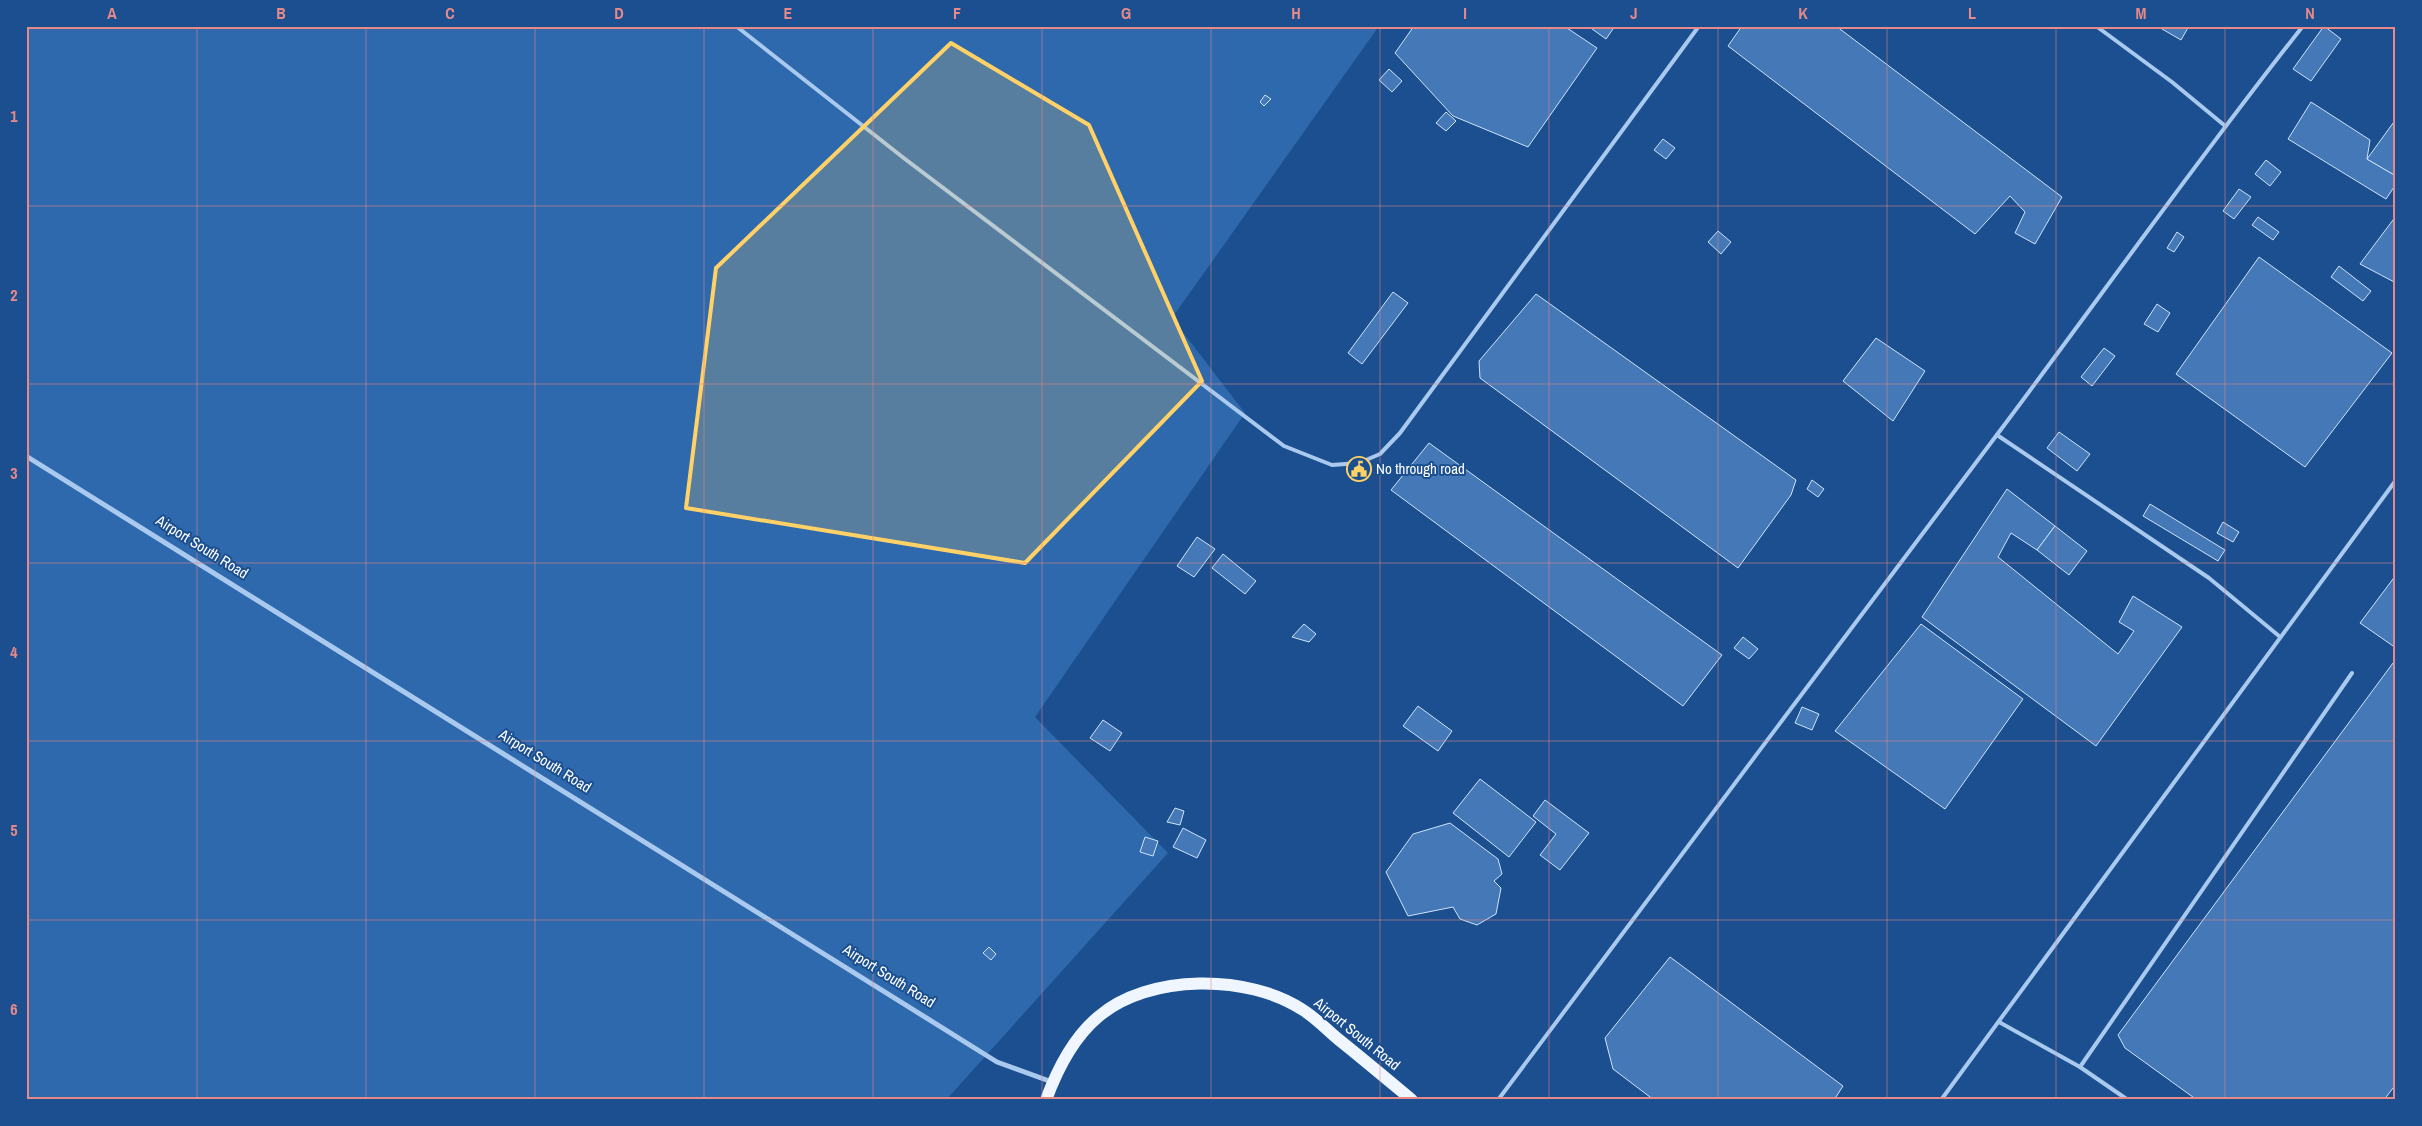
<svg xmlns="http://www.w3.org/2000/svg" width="2422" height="1126" viewBox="0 0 2422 1126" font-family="'Archivo Narrow',sans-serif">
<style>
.green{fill:#2e69ad}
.building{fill:#4478b7;stroke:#cfe3fa}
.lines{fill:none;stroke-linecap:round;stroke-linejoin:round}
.lane{stroke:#a9c9ee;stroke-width:4}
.street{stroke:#a9c9ee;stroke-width:5}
.primary{stroke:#f0f6ff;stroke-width:12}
.marked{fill:#ffd166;fill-opacity:0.2;stroke:#ffd166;stroke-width:4;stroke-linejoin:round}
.grid{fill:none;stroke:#e88989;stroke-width:1;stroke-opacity:0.55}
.labels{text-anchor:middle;stroke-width:4;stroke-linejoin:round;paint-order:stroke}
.poi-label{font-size:15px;fill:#fff;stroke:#1b4f8f;text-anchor:start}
.street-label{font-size:15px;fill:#fff;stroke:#1b4f8f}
.neatline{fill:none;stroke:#e88989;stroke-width:2}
.grid-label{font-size:16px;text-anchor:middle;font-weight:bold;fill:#e88989}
</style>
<rect width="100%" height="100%" fill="#1b4f8f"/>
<path class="green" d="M26 26H1379L1172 318 1245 413 1035 717 1168 853 946 1100H26Z"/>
<g class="building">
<path d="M1414 26H1564L1597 48 1528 147 1453 116 1395 53Z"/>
<path d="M1588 26H1615L1606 39Z"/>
<path d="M1742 26H1836L2062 197 2035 244 2015 233 2025 212 2010 196 1975 234 1728 46Z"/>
<path d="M2157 26H2189L2181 40Z"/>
<path d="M2324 26 2341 39 2311 81 2293 69Z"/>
<path d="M1389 69 1402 81 1392 92 1379 80Z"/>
<path d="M1265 95 1271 99 1264 106 1260 102Z"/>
<path d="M2311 102 2370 140 2367 159 2396 176V184L2386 199 2288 139Z"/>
<path d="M1446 112 1456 121 1446 131 1436 123Z"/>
<path d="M2396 119V176L2367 159Z"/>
<path d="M1663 139 1675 148 1666 159 1654 150Z"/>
<path d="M2266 160 2281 172 2270 186 2255 174Z"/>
<path d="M2239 189 2251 197 2234 219 2223 211Z"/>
<path d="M2396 216V283L2360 264Z"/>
<path d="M2258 217 2279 232 2273 240 2252 225Z"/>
<path d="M1718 231 1731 242 1721 254 1708 242Z"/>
<path d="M2177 232 2184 237 2174 252 2167 248Z"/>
<path d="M2259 257 2392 353 2305 467 2176 374Z"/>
<path d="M2339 266 2371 291 2363 301 2331 277Z"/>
<path d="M1393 292 1408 303 1362 364 1348 353Z"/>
<path d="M1536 294 1796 480 1791 495 1738 568 1480 378 1479 361Z"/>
<path d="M2157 304 2170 313 2158 332 2144 324Z"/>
<path d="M1876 338 1925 371 1893 421 1843 381Z"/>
<path d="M2104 348 2115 356 2092 386 2081 377Z"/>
<path d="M2059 432 2090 454 2077 471 2047 448Z"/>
<path d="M1429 443 1722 655 1683 706 1391 490Z"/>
<path d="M1812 480 1824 489 1818 497 1807 489Z"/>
<path d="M2007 489 2055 526 2037 550 2011 533 1998 557 2118 654 2134 631 2119 622 2133 596 2182 627 2096 746 1922 617Z"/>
<path d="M2150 504 2225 550 2218 561 2143 516Z"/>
<path d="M2223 522 2239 532 2233 542 2217 533Z"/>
<path d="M2055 526 2087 551 2069 575 2037 550Z"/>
<path d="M1197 537 1215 549 1194 577 1177 566Z"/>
<path d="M1223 554 1256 581 1245 594 1212 568Z"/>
<path d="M2396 575V648L2360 623Z"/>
<path d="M1304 624 1316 634 1309 642 1292 637Z"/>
<path d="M1921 624 2023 699 1945 809 1835 731Z"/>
<path d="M1743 637 1758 649 1749 659 1734 648Z"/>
<path d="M2393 663 2396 665V1084L2384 1100H2197L2125 1048 2118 1035Z"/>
<path d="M1418 706 1452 731 1438 751 1403 726Z"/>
<path d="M1802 707 1819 714 1812 730 1795 723Z"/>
<path d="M1103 720 1122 733 1110 751 1090 738Z"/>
<path d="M1480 779 1536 822 1509 857 1453 813Z"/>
<path d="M1545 800 1589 833 1560 870 1540 855 1556 834 1533 816Z"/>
<path d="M1175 808 1184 811 1180 825 1167 822Z"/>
<path d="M1450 823 1498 859 1502 874 1494 881 1501 888 1496 914 1477 925 1460 919 1453 907 1408 916 1386 872 1413 834Z"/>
<path d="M1183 828 1206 840 1197 858 1173 847Z"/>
<path d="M1145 837 1158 841 1153 856 1140 852Z"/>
<path d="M989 947 996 954 991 960 983 953Z"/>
<path d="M1670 957 1843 1086 1834 1100H1654L1613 1069 1605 1038Z"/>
</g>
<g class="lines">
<g class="lane">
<path d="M736 26 905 159 1284 446 1332 465 1359 463 1380 454 1400 433 1699 26"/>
<path d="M2096 26 2172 82 2224 125"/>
<path d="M1997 435 2209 578 2279 636"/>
<path d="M1999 1022 2080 1067 2128 1100"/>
<path d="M2080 1067 2352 673"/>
<path d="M1498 1100C1663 877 1830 658 1996 436 2099 299 2197 160 2303 26"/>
<path d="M1941 1100 2396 480"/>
</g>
<path class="street" d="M26 456 997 1062 1052 1082"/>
<path class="primary" d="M1046 1100C1057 1070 1073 1038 1098 1017 1149 973 1249 974 1303 1010 1316 1018 1327 1030 1338 1039 1363 1059 1388 1080 1412 1100"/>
</g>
<path class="marked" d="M951 43 1089 125 1202 381 1025 563 686 508 716 268Z"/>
<path class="grid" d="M197 26V1100M366 26V1100M535 26V1100M704 26V1100M873 26V1100M1042 26V1100M1211 26V1100M1380 26V1100M1549 26V1100M1718 26V1100M1887 26V1100M2056 26V1100M2225 26V1100M26 206H2396M26 384H2396M26 563H2396M26 741H2396M26 920H2396"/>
<defs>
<symbol id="civic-ring" viewBox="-11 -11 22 22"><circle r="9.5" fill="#1b4f8f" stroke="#ffd166" stroke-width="1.5"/><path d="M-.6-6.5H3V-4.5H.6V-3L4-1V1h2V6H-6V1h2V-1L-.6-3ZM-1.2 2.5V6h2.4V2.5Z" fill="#ffd166"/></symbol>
</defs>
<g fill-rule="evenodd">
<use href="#civic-ring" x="1345" y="455" width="28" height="28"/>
</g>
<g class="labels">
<g class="poi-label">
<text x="1376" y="474">No through road</text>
</g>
<g class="street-label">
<text transform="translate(202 547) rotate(32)" y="5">Airport South Road</text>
<text transform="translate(545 761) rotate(32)" y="5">Airport South Road</text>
<text transform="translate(889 976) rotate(32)" y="5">Airport South Road</text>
<text transform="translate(1357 1034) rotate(39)" y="5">Airport South Road</text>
</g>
</g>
<rect width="2422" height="1126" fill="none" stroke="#1b4f8f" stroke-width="55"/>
<rect x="28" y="28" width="2366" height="1070" class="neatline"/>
<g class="grid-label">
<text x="112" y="19">A</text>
<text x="281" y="19">B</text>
<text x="450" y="19">C</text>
<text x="619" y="19">D</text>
<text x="788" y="19">E</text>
<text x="957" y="19">F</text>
<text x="1126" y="19">G</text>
<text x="1296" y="19">H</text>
<text x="1465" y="19">I</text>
<text x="1634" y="19">J</text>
<text x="1803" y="19">K</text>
<text x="1972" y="19">L</text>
<text x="2141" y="19">M</text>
<text x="2310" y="19">N</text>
<text x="14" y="122">1</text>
<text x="14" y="301">2</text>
<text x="14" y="479">3</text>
<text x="14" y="658">4</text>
<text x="14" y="836">5</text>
<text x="14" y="1015">6</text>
</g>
</svg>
